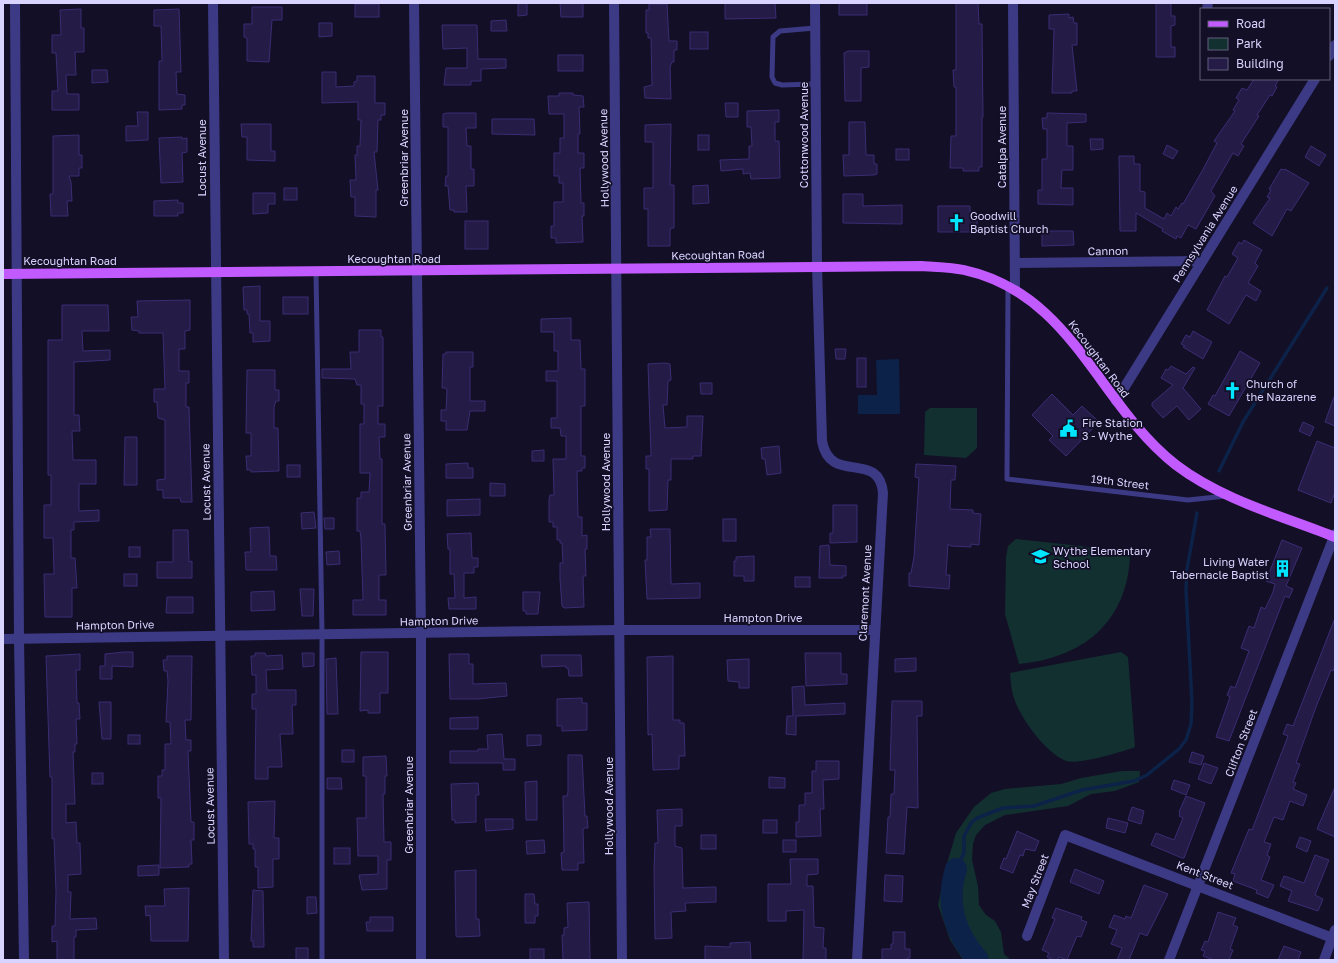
<svg xmlns="http://www.w3.org/2000/svg" width="1338" height="963" viewBox="0 0 1338 963" font-family="'Golos Text',sans-serif">
<style>
.green{fill:#12302f}
.water{fill:#0c2248}
.lines{fill:none;stroke-linecap:round;stroke-linejoin:round}
.stream{stroke:#0c2248;stroke-width:3.5}
.river{stroke:#0c2248;stroke-width:22}
.building{fill:#241b47;stroke:#3b2d73}
.service{stroke:#3d3a85;stroke-width:5}
.minor{stroke:#3d3a85;stroke-width:10}
.primary{stroke:#c25bff;stroke-width:10}
.labels{text-anchor:middle;stroke-width:3.5;stroke-linejoin:round;paint-order:stroke}
.street-label{font-size:11px;fill:#d9d4ff;stroke:#130f26}
.poi-label{font-size:11px;fill:#d9d4ff;stroke:#130f26;text-anchor:start}
</style>
<rect width="100%" height="100%" fill="#130f26"/>
<g class="green">
<path d="M930 408H977V448L966 458 924 455 925 412Z"/>
<path d="M1016 539 1081 546 1130 556C1127 623 1082 658 1019 664L1005 614 1006 557 1008 546Z"/>
<path d="M1121 652 1128 657 1135 747C1122 752 1078 765 1066 761 1046 753 1020 718 1014 698 1011 690 1011 682 1010 673Z"/>
<path d="M1122 771H1140L1139 782 1115 791 1091 794 1068 806 1005 815 985 825 976 835 973 844 972 860 978 886 979 905 986 915 995 921 1001 932 1004 954 1011 960H963L950 940 938 905 946 867 956 833 974 807 991 793 1005 789 1061 784 1081 778Z"/>
</g>
<path class="water" d="M899 359 900 414H858V395H877L876 360Z"/>
<g class="lines">
<g class="stream">
<path d="M1219 471 1243 422 1327 288"/>
<path d="M956 869 964 853V836L971 823 977 818 1003 808 1034 806 1082 790 1134 781 1147 775 1179 749 1186 740 1191 724 1192 703 1186 590 1187 569 1197 513"/>
</g>
<path class="river" d="M956 869C945 904 955 933 978 960"/>
</g>
<g class="building">
<path d="M518 3H527V15L518 16Z"/>
<path d="M560 3H583V17H561Z"/>
<path d="M725 3H775L776 18 725 19Z"/>
<rect x="839" y="3" width="28" height="12"/>
<path d="M956 3H978L979 24H982L983 117H982V167H979V171H963V168H950L951 136H956V87H954L953 70H956Z"/>
<path d="M1156 3H1171V16H1175V25L1171 26V47H1175V57H1156Z"/>
<rect x="355" y="4" width="24" height="13"/>
<path d="M649 4H667L669 41H677V50H674V62H672L670 67 671 99 645 98 644 87 652 85 651 38H648V33H646V10H649Z"/>
<path d="M252 7H282V20H272L269 62 247 61V38L244 37V24H252Z"/>
<path d="M81 9V28H84V52H75L76 75H66L67 94H79V110H52V91H58L56 53H52V35H61L60 10Z"/>
<path d="M179 9 181 72H176L177 94 185 95V105H182V109L159 110V61H162L161 26H154V10Z"/>
<path d="M1069 14V18L1073 17 1074 23H1077V45H1072L1077 91H1072V93H1052L1054 29H1049V15Z"/>
<path d="M506 20 507 31H491V21Z"/>
<path d="M319 23H332V36L319 37Z"/>
<path d="M442 25H477L478 59H506V68L481 69V81H471V85H444L446 68H467V48L443 49Z"/>
<rect x="690" y="32" width="18" height="17"/>
<path d="M848 51H869V67L861 68V101H845L844 53Z"/>
<rect x="558" y="55" width="25" height="16"/>
<path d="M92 70H107L108 82 92 83Z"/>
<path d="M322 72H336V87L354 86V82L357 81V76H375V103H385V115H381V120H378L377 152H374L378 190H376V217L355 216V197H351L350 180H356L355 155H357V146H360L361 120H358V102L322 103Z"/>
<path d="M1254 79H1279L1275 86 1277 87 1272 96 1270 95 1257 115 1259 116 1241 144 1244 146 1238 156 1233 153 1211 191 1215 196 1196 229 1188 225 1181 238 1177 236 1176 239 1162 231 1163 229 1136 213V231H1120L1119 156H1134V164H1140V191L1145 192V208L1164 219 1167 213 1171 216 1176 207 1178 209 1182 203 1183 204 1201 173 1217 143 1214 141 1235 111 1233 110 1239 100 1236 98 1242 88 1247 90Z"/>
<path d="M559 93H573V95L583 96 584 107H579L580 134H578V153H584V168H580L581 203H584V216H582L583 242 556 243V238H551V226H554V202H563V183H559V176H554V153H560V138H564V114H549L548 96H559Z"/>
<path d="M725 103H738V117H726Z"/>
<path d="M779 110V122H775V141H779L780 178 751 179 750 173 743 174V169L721 171 720 160 749 159V146H752L751 127H747V111Z"/>
<path d="M137 112H148V140L126 141V126H138Z"/>
<path d="M447 113H476V128H466L467 146H471V169H474V186H466L467 212H454V210H450L448 186H445L446 176H448V127H443V114Z"/>
<path d="M1047 113 1086 114V122L1067 123V146H1073V170H1062L1061 188H1073V205L1038 204V190H1042V159H1047V129H1043L1042 118H1047Z"/>
<path d="M492 119H534L535 135 492 134Z"/>
<path d="M849 122H865L866 155H874V164H877V174L874 175 844 176 843 155H849Z"/>
<path d="M241 124H271V151H275V161L247 160V137H242Z"/>
<path d="M671 124 670 185H674V228H671L670 231V246H648V209H644V188H653V142H645V125Z"/>
<path d="M79 135V155H82V168H79V176H69L71 182 72 201H67L68 216H51L50 194H53V136Z"/>
<rect x="698" y="135" width="11" height="15"/>
<path d="M182 137V139L187 138V152L182 153 183 182 161 183 159 138Z"/>
<path d="M1090 139H1103V149L1091 150Z"/>
<path d="M1167 145 1178 151 1173 159 1163 154Z"/>
<path d="M1311 146 1326 155 1319 166 1305 157Z"/>
<rect x="896" y="149" width="13" height="11"/>
<path d="M1281 169 1284 170 1285 169 1309 183 1291 211 1287 209 1272 236 1253 223 1270 198 1267 197 1271 190 1269 189Z"/>
<path d="M708 185 709 203 693 204V186Z"/>
<rect x="284" y="188" width="13" height="12"/>
<path d="M253 193H275V204H268V213L253 214Z"/>
<path d="M843 194H863V206L902 205V224L843 223Z"/>
<path d="M178 200V203H183V213H178V216H154V201Z"/>
<path d="M938 206H970V212H973V217H977V228H973V232H938Z"/>
<rect x="465" y="221" width="23" height="28"/>
<path d="M1042 231H1073L1074 245 1042 246Z"/>
<path d="M1244 240 1262 250 1255 263 1258 266 1248 283 1261 291 1256 301 1246 295 1229 324 1207 310 1225 276 1227 277 1238 258 1232 254 1239 242 1242 244Z"/>
<path d="M260 286V321H270V341L253 342V333H250L249 314H247V310H244L243 287Z"/>
<rect x="283" y="297" width="25" height="17"/>
<path d="M190 300V330L185 331V349H179V371H189V383H186V407H189L192 502H181L180 498H163V490H157V480L165 479V420L158 418 157 402H154V389H165L163 333H139V331L132 330 131 317H138L137 301Z"/>
<path d="M62 305H108L109 331H82L83 351 110 350V360L74 362V415H79L80 431H72L73 460H96V484H79V511L99 510V521L74 522V530H71V558H75L77 588H72V617H45L44 574H54L53 538H44V505H51V475H48V340H62Z"/>
<path d="M571 318V340H580L581 369H585V406H581V456H585V468H582V471H577L578 517H582V536L587 535V549H585L586 576H583L584 607 564 608 562 606 560 579V563H563L562 543H560V540H557V527H553V522H549V499L550 495H554L553 459H566V436H561L560 428H551V418H557V381H546V371H558V351H554V332H541V319Z"/>
<path d="M359 330H381V337H383V406H378V424H385V437H379L380 459H382V524H385L386 575H379V600H386V615H353V600H363L361 539 360 531H357V498H361V492H369L370 473H360V424H364V404H361V385H357L355 379 322 378V369H351L350 352H359Z"/>
<path d="M1193 331 1212 342 1203 359 1183 347 1185 346 1181 344 1186 335 1190 337Z"/>
<path d="M835 349H846L845 359H836Z"/>
<path d="M1240 351 1260 363 1229 416 1208 404 1213 395 1215 396Z"/>
<path d="M446 352H473V367H470V401H485V411H470L467 430H446V421H441V410H446L447 391 446 388H442L443 354H446Z"/>
<rect x="857" y="358" width="9" height="29"/>
<path d="M665 363 670 364 671 380 668 381 667 405H663L665 428 687 427V416H703L701 456H693V459H671V480H668L667 510 649 511V469H646V456H651L648 364Z"/>
<path d="M1171 366 1186 374 1193 367 1195 368 1183 388 1201 409 1189 420 1177 406 1163 418 1152 406V403L1173 385 1161 378 1166 369 1168 370Z"/>
<path d="M247 370H275V390H279V401H276L274 407V428H278L279 471 251 472V470H247L246 456H251V433H246Z"/>
<path d="M700 383H712V394H701Z"/>
<path d="M1052 394 1073 415 1082 406 1099 422 1066 456 1049 440 1053 436 1032 415Z"/>
<path d="M1334 397H1335V426L1325 422Z"/>
<path d="M1303 422 1314 427 1310 436 1299 431Z"/>
<path d="M125 437H137V485H124Z"/>
<path d="M1317 441 1335 448V492L1331 503 1298 490Z"/>
<path d="M779 446 781 473 767 475 765 459H762L761 448Z"/>
<path d="M544 450V461H532V451Z"/>
<path d="M468 463V468H473V478H446V464Z"/>
<path d="M916 464 956 466 955 480H951L950 509 973 510V513L981 514 979 545 971 544V547L951 546 948 544 946 575H950L949 589 909 586V573H911L914 557 919 478 915 477Z"/>
<rect x="287" y="465" width="13" height="12"/>
<path d="M490 483 505 484V496H490Z"/>
<path d="M480 499V515L447 516V500Z"/>
<path d="M833 505H857V542L830 543V533H833Z"/>
<path d="M314 512 316 528 302 529 301 513Z"/>
<path d="M324 518H334V529H325Z"/>
<rect x="723" y="519" width="13" height="22"/>
<path d="M269 527 270 556H276L277 570H246L245 552H251L250 528Z"/>
<path d="M650 529H670L671 584 700 583V598L647 599 645 560H647V537H651Z"/>
<path d="M173 530H188L189 562 192 561V578H157V562H173Z"/>
<path d="M471 533 472 558H478V567H474V573H464V598L476 597V609H449L448 598H455L454 574H450V549H448L447 534Z"/>
<path d="M1282 540 1302 548 1286 586 1293 589 1289 598 1285 596 1229 741 1216 737 1230 697 1227 695 1231 686 1235 688 1249 651 1241 648 1249 626 1254 628 1261 607 1265 609 1273 592 1275 584 1266 581Z"/>
<path d="M829 545 830 565 846 566V576H842L843 578H819L820 546Z"/>
<rect x="129" y="547" width="11" height="10"/>
<path d="M339 551 340 564 327 565 326 552Z"/>
<path d="M754 556V581H744V576H734V561H736V557Z"/>
<rect x="124" y="574" width="13" height="12"/>
<rect x="795" y="577" width="15" height="10"/>
<path d="M300 589H314L313 616H302Z"/>
<path d="M274 591 275 610 251 611V592Z"/>
<path d="M523 592H540L538 614H526V611H523Z"/>
<path d="M167 597H193V613H166Z"/>
<path d="M1335 618V666L1333 671 1331 670 1316 707 1296 763 1300 764 1293 782 1296 783 1293 789 1307 795 1303 806 1290 801 1283 820 1274 817 1264 842 1271 844 1267 855 1270 857 1261 880 1274 885 1268 898 1256 893 1257 890 1233 881 1235 874 1231 873 1249 829 1252 830 1288 736 1283 734 1287 724 1293 726Z"/>
<path d="M124 652H133V667L112 666V679H100V666H105V654Z"/>
<path d="M361 652H388V693H380V713H368V710L360 711Z"/>
<path d="M255 653H265L266 656 282 655 283 669 266 670 267 690H296V705H292L293 734H280L282 767H268V779H255L256 709H252V694H256V675H252L251 656H255Z"/>
<path d="M302 653H314V666L303 667Z"/>
<path d="M805 653H841V674H847V684L806 686Z"/>
<path d="M80 654V670H76L77 703H79L80 719H76L77 744H75V752H73L75 804H66V823L76 822 77 843H80L81 874 68 875V892H71L70 919 96 918 97 929 76 930V937H74V960H57V941L52 942V926H55L56 892 54 838 52 839V777H50L46 656Z"/>
<path d="M449 654H469V664H473V684L506 683 507 696 478 699H450Z"/>
<path d="M541 655H581L582 676H569L568 668H566V666L542 667Z"/>
<path d="M167 656H192L191 720H185L186 740H191V751H188L191 822H194V840H191L192 864H189V867L160 868 161 798H158V776H162V770H165V744H171L170 722H166L168 681 167 671H164L163 660H167Z"/>
<path d="M673 656V720H680V723H684L685 756H679V769L653 770 652 734 648 735 647 657Z"/>
<path d="M336 658 338 714H327L326 659Z"/>
<path d="M916 658V671L895 672V659Z"/>
<path d="M749 659V688H739V682L728 681 727 660Z"/>
<path d="M804 686 805 705 845 703V714L796 716V735L786 734 787 716H793L792 687Z"/>
<path d="M582 698V703H587V730L562 731V726H557V699Z"/>
<path d="M892 701H922V716H917L918 808 907 807 904 854 886 853 888 817H890L891 794H894L895 770H890Z"/>
<path d="M99 702H111V739H102Z"/>
<path d="M478 717V729H450V718Z"/>
<path d="M502 734 504 759H515V770H503V763H450V751H478V749H488L487 735Z"/>
<rect x="128" y="735" width="12" height="9"/>
<path d="M527 735H541V745L527 746Z"/>
<rect x="342" y="750" width="12" height="12"/>
<path d="M1192 752 1204 756 1201 765 1189 762Z"/>
<path d="M568 755H582L585 816H587L588 828H584L583 830 584 863H578V870H562L561 853 564 852 563 796H567L568 792Z"/>
<path d="M386 756 387 776H385V794H383L384 842H391V860H387V889L362 890 359 875 378 874V856H358L357 818H366V776H363V757Z"/>
<path d="M816 761H839V779L823 780 824 809H820L821 836 796 837V822H799V805H805V793H812V771H816Z"/>
<path d="M1204 763 1218 768 1211 784 1198 779Z"/>
<rect x="92" y="773" width="11" height="11"/>
<path d="M769 777 785 778V788H769Z"/>
<path d="M327 778H341L342 789H327Z"/>
<path d="M1174 780 1190 785 1186 795 1171 789Z"/>
<path d="M537 781V820H526L525 782Z"/>
<path d="M478 783 479 795H476V822L455 823V820H452L451 784Z"/>
<path d="M1335 787V837L1317 829Z"/>
<path d="M1186 796 1205 803 1184 858H1182L1151 845 1156 833 1174 840 1183 818 1179 816 1180 813 1179 812Z"/>
<path d="M275 801 274 838H279V859H273V887L258 888V867H255V849H253V844H249L248 802Z"/>
<path d="M1132 807 1144 811 1141 824 1128 820Z"/>
<path d="M682 809V826H675V846L682 848 683 888 716 887V902L685 903 686 911 671 912 672 938 655 939 654 869 655 843H658L657 810Z"/>
<path d="M1108 818 1128 823 1125 833 1106 828Z"/>
<path d="M485 819H513V829L486 831Z"/>
<rect x="763" y="820" width="14" height="13"/>
<path d="M1017 831 1039 841 1035 851 1025 849 1023 856 1020 855 1013 873 1000 868 1004 858 1006 859Z"/>
<rect x="701" y="835" width="15" height="14"/>
<path d="M1300 837 1311 841 1307 852 1296 847Z"/>
<path d="M544 840 545 853 527 854 526 841Z"/>
<rect x="783" y="840" width="13" height="12"/>
<rect x="334" y="848" width="16" height="16"/>
<path d="M1315 855 1329 860 1315 895 1323 899 1318 911 1288 901 1292 891 1280 886 1284 876 1304 883Z"/>
<path d="M790 859H818V874L807 875V886H813L814 927 824 928 823 948H826V960H803L804 910 786 911V921H768V884H791Z"/>
<path d="M159 865V875L138 876V866Z"/>
<path d="M1075 869 1104 881 1099 894 1070 882Z"/>
<path d="M476 870V919H479L480 936 458 937 456 936 455 871Z"/>
<path d="M885 875 903 876 902 902 884 901Z"/>
<path d="M1144 885 1168 894 1147 936 1140 933 1129 960H1117L1122 948 1111 944 1117 930 1109 927 1114 915 1125 919 1126 916 1131 918Z"/>
<path d="M189 888 188 941H151L150 915 146 916 145 906H165L164 889Z"/>
<path d="M253 890 263 891 264 947H253V941H251Z"/>
<path d="M525 894H534L535 904H538V916H535V923H525Z"/>
<path d="M307 897H316L317 913 307 914Z"/>
<path d="M589 902 590 960H563L562 935H564V928L568 927 567 903Z"/>
<path d="M1056 908 1082 917 1081 920 1087 922 1081 937 1077 936 1067 960 1059 957 1058 960H1054L1047 957 1049 953 1042 950 1055 919 1052 918Z"/>
<path d="M1218 912 1236 918 1233 925 1238 927 1230 949 1233 950 1229 960H1214L1203 956 1205 951 1201 950 1205 941 1208 942Z"/>
<path d="M370 917H393V931H367L366 922H370Z"/>
<path d="M893 932H905V949H910V958H907L908 960H882V949H891V944H893Z"/>
<path d="M750 942 751 960H705V946L730 947V943Z"/>
<path d="M1284 946 1301 952 1298 960H1278Z"/>
<rect x="296" y="948" width="12" height="12"/>
<rect x="530" y="949" width="14" height="11"/>
</g>
<g class="lines">
<g class="service">
<path d="M815 28 780 31 773 37 772 77 775 83 782 85 816 84"/>
<path d="M316 272 322 634V960"/>
<path d="M1008 287 1007 479 1188 500 1226 496"/>
</g>
<g class="minor">
<path d="M15 3 19 639 24 960"/>
<path d="M213 3 224 960"/>
<path d="M414 3 421 633V960"/>
<path d="M614 3 622 960"/>
<path d="M815 3 817 266 822 441C830 486 879 449 883 493L857 960"/>
<path d="M1013 3 1015 290"/>
<path d="M1207 9 1208 3"/>
<path d="M1329 56 1335 45"/>
<path d="M1015 263 1202 261"/>
<path d="M1116 401 1315 79"/>
<path d="M3 639 619 630H875"/>
<path d="M1027 936 1065 835 1335 939"/>
<path d="M1169 960 1335 534"/>
<path d="M1324 960 1335 930"/>
</g>
<path class="primary" d="M3 274 922 266C936 267 951 267 964 270 1073 294 1097 403 1176 465 1222 500 1282 516 1335 537"/>
</g>
<defs>
<symbol id="church-bare" viewBox="-9 -9 18 18"><path d="M-1.2-6h2.4v3.5h3.3v2.4h-3.3V6h-2.4V-.1h-3.3v-2.4h3.3Z" fill="#00e5ff" stroke="#130f26" stroke-width="2.5" paint-order="stroke"/></symbol>
<symbol id="civic-bare" viewBox="-9 -9 18 18"><path d="M-.6-6.5H3V-4.5H.6V-3L4-1V1h2V6H-6V1h2V-1L-.6-3ZM-1.2 2.5V6h2.4V2.5Z" fill="#00e5ff" stroke="#130f26" stroke-width="2.5" paint-order="stroke"/></symbol>
<symbol id="school-bare" viewBox="-9 -9 18 18"><path d="M0-5L7-2L0 1L-7-2ZM-4 1L0 2.5L4 1V4Q0 6-4 4Z" fill="#00e5ff" stroke="#130f26" stroke-width="2.5" paint-order="stroke"/></symbol>
<symbol id="building-bare" viewBox="-9 -9 18 18"><path d="M-4-6H4V6H1V3H-1V6H-4ZM-2.5-4.3h1.7v1.8h-1.7ZM.8-4.3h1.7v1.8H.8ZM-2.5-1h1.7V.8h-1.7ZM.8-1h1.7V.8H.8Z" fill="#00e5ff" stroke="#130f26" stroke-width="2.5" paint-order="stroke"/></symbol>
</defs>
<g fill-rule="evenodd">
<use href="#church-bare" x="944" y="210" width="25" height="25"/>
<use href="#church-bare" x="1220" y="378" width="25" height="25"/>
<use href="#civic-bare" x="1056" y="416" width="25" height="25"/>
<use href="#school-bare" x="1028" y="544" width="25" height="25"/>
<use href="#building-bare" x="1270" y="556" width="25" height="25"/>
</g>
<g class="labels">
<g class="street-label">
<text transform="translate(804 135) rotate(-90)" y="4">Cottonwood Avenue</text>
<text transform="translate(1002 147) rotate(-90)" y="4">Catalpa Avenue</text>
<text transform="translate(202 158) rotate(-90)" y="4">Locust Avenue</text>
<text transform="translate(404 158) rotate(-90)" y="4">Greenbriar Avenue</text>
<text transform="translate(604 158) rotate(-91)" y="4">Hollywood Avenue</text>
<text transform="translate(1205 234) rotate(-58)" y="4">Pennsylvania Avenue</text>
<text transform="translate(1108 251) rotate(-1)" y="4">Cannon</text>
<text transform="translate(718 255) rotate(-1)" y="4">Kecoughtan Road</text>
<text x="394" y="263">Kecoughtan Road</text>
<text x="70" y="265">Kecoughtan Road</text>
<text transform="translate(1099 359) rotate(53)" y="4">Kecoughtan Road</text>
<text transform="translate(206 482) rotate(-91)" y="4">Locust Avenue</text>
<text transform="translate(407 482) rotate(-91)" y="4">Greenbriar Avenue</text>
<text transform="translate(606 482) rotate(-90)" y="4">Hollywood Avenue</text>
<text transform="translate(1120 482) rotate(7)" y="4">19th Street</text>
<text transform="translate(865 593) rotate(-87)" y="4">Claremont Avenue</text>
<text x="763" y="622">Hampton Drive</text>
<text transform="translate(439 621) rotate(-1)" y="4">Hampton Drive</text>
<text transform="translate(115 625) rotate(-1)" y="4">Hampton Drive</text>
<text transform="translate(1241 743) rotate(-69)" y="4">Clifton Street</text>
<text transform="translate(409 805) rotate(-90)" y="4">Greenbriar Avenue</text>
<text transform="translate(210 806) rotate(-91)" y="4">Locust Avenue</text>
<text transform="translate(609 806) rotate(-90)" y="4">Hollywood Avenue</text>
<text transform="translate(1205 875) rotate(21)" y="4">Kent Street</text>
<text transform="translate(1035 881) rotate(-69)" y="4">May Street</text>
</g>
<g class="poi-label">
<text x="970" y="220">Goodwill<tspan x="970" dy="13">Baptist Church</tspan></text>
<text x="1246" y="388">Church of<tspan x="1246" dy="13">the Nazarene</tspan></text>
<text x="1082" y="427">Fire Station<tspan x="1082" dy="13">3 - Wythe</tspan></text>
<text x="1053" y="555">Wythe Elementary<tspan x="1053" dy="13">School</tspan></text>
<text x="1269" y="566" text-anchor="end">Living Water<tspan x="1269" dy="13">Tabernacle Baptist</tspan></text>
</g>
</g>
<rect width="1338" height="963" fill="none" stroke="#d9d4ff" stroke-width="8"/>
<rect x="1200" y="8" width="130" height="72" fill="#130f26" stroke="#625e7d"/>
<rect x="1208" y="21" width="20" height="6" fill="#c25bff" stroke="#625e7d"/>
<text x="1236" y="28" font-size="12" fill="#d9d4ff">Road</text>
<rect x="1208" y="38" width="20" height="12" fill="#12302f" stroke="#625e7d"/>
<text x="1236" y="48" font-size="12" fill="#d9d4ff">Park</text>
<rect x="1208" y="58" width="20" height="12" fill="#241b47" stroke="#625e7d"/>
<text x="1236" y="68" font-size="12" fill="#d9d4ff">Building</text>
</svg>
